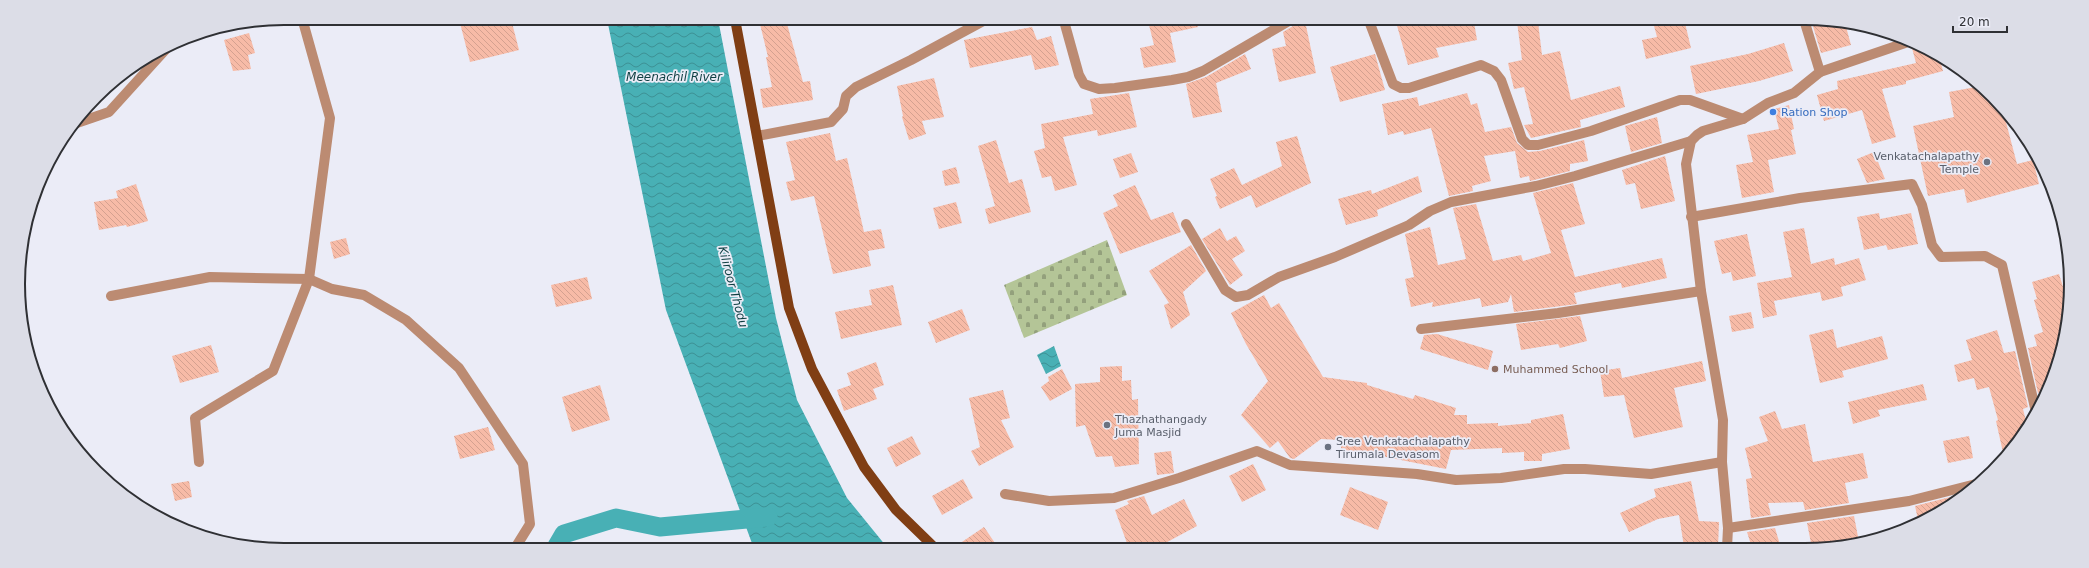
<svg xmlns="http://www.w3.org/2000/svg" width="2089" height="568" viewBox="0 0 2089 568" font-family="'DejaVu Sans',sans-serif">
<style>
.cemetery{fill:url(#cemetery-stones)}
.water{fill:url(#water-waves)}
.lines{fill:none;stroke-linecap:round;stroke-linejoin:round}
.canal{stroke:#48b0b5;stroke-width:19}
.building{fill:url(#building-back-hatch)}
.minor{stroke:#bc8b72;stroke-width:10}
.major{stroke:#803e14;stroke-width:10}
.shop-dot{fill:#3f7fe0;stroke:#ebecf7;stroke-width:1.5}
.worship-dot{fill:#6b7280;stroke:#ebecf7;stroke-width:1.5}
.education-dot{fill:#8d6e63;stroke:#ebecf7;stroke-width:1.5}
.labels{text-anchor:middle;stroke-width:3.5;stroke-linejoin:round;paint-order:stroke}
.shop-label{font-size:11px;fill:#366cbe;stroke:#ebecf7;text-anchor:start}
.worship-label{font-size:11px;fill:#5b616d;stroke:#ebecf7;text-anchor:start}
.education-label{font-size:11px;fill:#785e54;stroke:#ebecf7;text-anchor:start}
.water-label{font-size:12px;font-style:italic;fill:#0f3f42;stroke:#ebecf7}
.rim{fill:none;stroke:#2f3034;stroke-width:2}
</style>
<defs>
<pattern id="cemetery-stones" width="16" height="16" patternUnits="userSpaceOnUse"><rect width="16" height="16" fill="#b4c597"/><path d="M2 7V4a2 2 0 0 1 4 0v3zM10 15v-3a2 2 0 0 1 4 0v3z" fill="#93a07c"/></pattern>
<pattern id="water-waves" width="16" height="10" patternUnits="userSpaceOnUse"><rect width="16" height="10" fill="#48b0b5"/><path d="M0 5q4-4 8 0t8 0" fill="none" stroke="#3c9094"/></pattern>
<pattern id="building-back-hatch" width="6" height="6" patternUnits="userSpaceOnUse"><rect width="6" height="6" fill="#f7bba7"/><path d="M-1 5l2 2M0 0l6 6M5-1l2 2" fill="none" stroke="#d4a190"/></pattern>
</defs>
<rect width="100%" height="100%" fill="#ebecf7"/>
<path class="cemetery" d="M1107 240 1127 295 1024 338 1004 285Z"/>
<g class="water">
<path d="M607 19H718L776 318 797 400 847 498 886 546H753L666 310Z"/>
<path d="M1054 346 1061 366 1046 374 1037 355Z"/>
</g>
<g class="lines">
<path class="canal" d="M557 546 564 534 616 518 660 527 768 517"/>
</g>
<g class="building">
<path d="M459 19H511L519 50 470 62Z"/>
<path d="M759 20H786L803 82 810 81 813 100 763 108 760 89 772 87 766 57H768Z"/>
<path d="M1148 21H1197L1198 27 1170 33 1176 62 1144 68 1140 48 1154 45Z"/>
<path d="M1295 21H1305L1316 73 1279 82 1272 49 1286 46 1283 32 1293 26Z"/>
<path d="M1396 22H1474L1477 40 1436 48 1439 57 1408 65Z"/>
<path d="M1517 22H1538L1542 55 1560 51 1571 100 1620 86 1625 107 1580 120 1581 127 1531 138 1524 125 1533 124 1524 87 1514 89 1508 63 1522 60Z"/>
<path d="M1653 22 1685 23 1691 48 1646 59 1642 40 1657 37Z"/>
<path d="M1812 23H1845L1851 45 1821 53Z"/>
<path d="M1032 27 1037 40 1051 36 1059 65 1035 70 1031 55 970 68 964 40Z"/>
<path d="M249 33 255 53 248 55 251 69 233 71 224 40Z"/>
<path d="M1784 43 1793 71 1759 81 1696 94 1690 66 1748 54Z"/>
<path d="M1917 44 1939 56 1943 71 1906 81V84L1882 89 1896 137 1872 144 1862 110 1824 121 1817 95 1838 89 1837 81 1916 63 1912 48Z"/>
<path d="M1245 54 1251 69 1216 83 1222 112 1193 118 1186 84 1206 77Z"/>
<path d="M1375 54 1385 90 1340 102 1330 67Z"/>
<path d="M934 78 944 117 922 121 926 134 909 140 902 117 903 116 897 86Z"/>
<path d="M1981 86 1993 96 2002 107 2017 164 2033 160 2039 184 1967 203 1964 189 1928 196 1913 126 1954 117 1949 92Z"/>
<path d="M1129 93 1137 127 1098 136 1097 130 1063 137 1077 185 1055 191 1051 176 1042 178 1034 151 1045 148 1041 124 1093 114 1090 99Z"/>
<path d="M1467 93 1471 105 1477 103 1485 132 1511 127 1517 143 1528 152 1540 151 1584 140 1588 161 1570 164V171L1530 181 1529 176 1520 178 1515 151 1484 156 1491 181 1472 186 1473 191 1449 196 1431 128 1404 135 1403 131 1388 135 1382 104 1417 97 1419 106Z"/>
<path d="M1789 105 1794 129 1791 130 1796 154 1768 160 1774 192 1742 198 1736 165 1753 162 1747 135 1779 129 1774 109Z"/>
<path d="M1657 117 1662 143 1631 152 1625 126Z"/>
<path d="M830 133 836 161 847 158 864 232 881 229 885 248 868 251 871 266 833 274 814 196 791 201 786 182 795 180 786 142Z"/>
<path d="M1297 136 1311 183 1256 208 1251 195 1220 209 1215 197 1217 196 1210 179 1234 168 1242 185 1282 166 1276 142Z"/>
<path d="M996 140 1009 183 1022 179 1031 212 989 224 985 209 995 206 978 146Z"/>
<path d="M1874 152 1885 179 1867 183 1857 159Z"/>
<path d="M1131 153 1138 172 1120 178 1113 159Z"/>
<path d="M1665 156 1675 201 1641 209 1635 183 1626 185 1622 170Z"/>
<path d="M956 167 960 183 945 186 942 171Z"/>
<path d="M1418 176 1422 192 1377 210 1378 216 1346 225 1338 199 1371 190 1372 194Z"/>
<path d="M1573 183 1585 224 1561 230 1575 277 1662 258 1667 278 1622 288 1621 283 1574 293 1577 304 1514 312 1511 294 1508 302 1482 307 1480 298 1432 307 1433 302 1411 307 1405 279 1414 277 1405 234 1430 227 1438 265 1466 259 1453 208 1476 204 1493 261 1521 255 1523 261 1551 253 1533 193Z"/>
<path d="M136 184 148 221 127 227 126 225 99 230 94 202 118 198 116 191Z"/>
<path d="M1135 185 1151 220 1173 212 1181 232 1120 254 1103 213 1118 206 1113 195Z"/>
<path d="M956 202 962 223 939 229 933 208Z"/>
<path d="M1879 213 1880 219 1911 213 1918 244 1888 250 1886 245 1864 250 1857 217Z"/>
<path d="M1220 228 1227 241 1236 236 1245 251 1232 259 1243 275 1230 285 1202 239Z"/>
<path d="M1804 228 1811 264 1834 258 1835 265 1859 258 1866 280 1841 287 1843 296 1822 301 1820 292 1774 301 1777 315 1763 318 1757 283 1792 277 1783 232Z"/>
<path d="M1747 234 1756 276 1733 281 1731 272 1722 274 1714 241Z"/>
<path d="M346 238 350 254 334 259 330 242Z"/>
<path d="M1191 245 1206 271 1183 292 1190 315 1171 329 1164 305 1169 303 1149 271Z"/>
<path d="M2059 274 2069 306 2066 336 2047 390 2038 393 2028 348 2037 346 2034 335 2043 332 2034 300 2037 299 2032 282Z"/>
<path d="M587 277 592 299 556 307 551 285Z"/>
<path d="M893 285 902 325 841 339 835 312 872 305 869 290Z"/>
<path d="M1264 295 1271 308 1279 303 1323 377 1367 383V385L1413 399 1415 395 1456 408 1454 415H1467V424L1498 423V426L1531 423V420L1563 414 1570 449 1542 454V461H1524V452L1502 453V448L1451 450 1446 469 1376 455 1341 453V440L1321 439 1294 459 1290 458 1278 441 1270 448 1241 415 1268 381 1246 344 1231 313Z"/>
<path d="M962 309 970 330 936 343 928 322Z"/>
<path d="M1751 312 1754 328 1732 332 1729 316Z"/>
<path d="M1580 316 1587 341 1560 348 1558 344 1521 350 1516 324Z"/>
<path d="M1833 329 1837 348 1882 336 1888 359 1842 371 1844 377 1820 383 1809 335Z"/>
<path d="M1997 330 2004 353 2015 351 2028 407 2023 409 2027 425 2004 457 1996 421 1998 420 1989 387 1977 390 1974 378 1958 382 1954 365 1972 360 1966 340Z"/>
<path d="M1437 334 1493 351 1488 370 1420 349 1424 335Z"/>
<path d="M211 345 219 372 180 383 172 356Z"/>
<path d="M1702 361 1706 381 1674 388 1683 427 1634 438 1624 395 1604 397 1600 371 1620 368 1622 378Z"/>
<path d="M876 362 884 385 873 389 877 399 844 411 837 390 851 385 847 373Z"/>
<path d="M1122 366V381L1131 380 1132 400 1138 399 1139 464 1115 467 1112 456 1096 457 1085 425 1076 427 1075 384 1100 382V367Z"/>
<path d="M1062 369 1072 389 1050 401 1041 387 1049 381 1048 377Z"/>
<path d="M1923 384 1927 400 1878 410 1880 416 1853 424 1848 402Z"/>
<path d="M600 385 610 420 572 432 562 397Z"/>
<path d="M1003 390 1010 418 1001 420 1014 447 979 466 971 451 980 447 969 398Z"/>
<path d="M1775 411 1782 429 1805 424 1813 462 1863 453 1868 478 1845 483 1849 503 1805 510 1803 502 1768 503 1771 515 1751 518 1746 479 1752 478 1745 448 1768 441 1759 417Z"/>
<path d="M488 427 495 450 460 459 454 436Z"/>
<path d="M912 436 921 454 896 467 887 448Z"/>
<path d="M1969 436 1973 458 1948 463 1943 441Z"/>
<path d="M1171 451 1174 473 1157 475 1154 453Z"/>
<path d="M1253 464 1266 490 1242 502 1229 476Z"/>
<path d="M963 479 973 498 942 515 932 496Z"/>
<path d="M189 481 192 497 175 501 171 484Z"/>
<path d="M1691 481 1699 521 1719 522 1718 548 1684 547 1679 515 1658 519 1629 532 1620 513 1656 497 1654 489Z"/>
<path d="M1350 487 1388 502 1378 530 1340 515Z"/>
<path d="M1962 494 1922 523 1919 524 1915 506Z"/>
<path d="M1144 496 1152 515 1184 499 1197 526 1158 547 1128 546 1115 510 1129 504 1127 501Z"/>
<path d="M1854 516 1859 542 1839 548H1812L1807 523Z"/>
<path d="M984 527 997 546H956Z"/>
<path d="M1775 528 1781 548H1752L1747 532Z"/>
</g>
<g class="lines">
<g class="minor">
<path d="M1064 21 1079 75 1084 84 1099 89 1115 88 1172 80 1188 77 1203 71 1289 21"/>
<path d="M1369 21 1393 84 1401 88H1409L1481 65 1494 71 1501 80 1522 139 1528 145H1538L1591 131 1680 100H1690L1743 119"/>
<path d="M1820 72 1911 41"/>
<path d="M71 125 109 112 168 47"/>
<path d="M757 136 831 122 843 109 846 96 856 87 911 60 985 20"/>
<path d="M1691 217 1800 198 1912 184 1922 205 1932 245 1941 257 1985 256 2002 265 2036 412"/>
<path d="M1186 224 1225 290 1236 297 1248 295 1279 277 1335 257 1409 225 1430 211 1451 202 1536 186 1575 176 1691 141"/>
<path d="M111 296 210 277 309 279 332 289 364 295 406 320 459 368 523 464 530 524 517 545"/>
<path d="M1421 329 1558 313 1701 291"/>
<path d="M199 462 195 418 273 371 309 279 330 118 302 18"/>
<path d="M1005 494 1049 501 1114 498 1179 478 1257 451 1290 465 1417 474 1456 480 1501 478 1564 469H1585L1651 474 1722 462"/>
<path d="M1728 528 1909 501 1976 484"/>
<path d="M1727 548 1728 528 1722 462 1723 420 1701 291 1686 164 1691 141 1697 135 1703 131 1743 119 1768 103 1794 93 1820 72 1805 23"/>
</g>
<path class="major" d="M735 19 789 308 812 369 864 467 896 510 933 546"/>
</g>
<circle class="shop-dot" cx="1773" cy="112" r="4"/>
<g class="worship-dot">
<circle cx="1987" cy="162" r="4"/>
<circle cx="1107" cy="425" r="4"/>
<circle cx="1328" cy="447" r="4"/>
</g>
<circle class="education-dot" cx="1495" cy="369" r="4"/>
<g class="labels">
<g class="shop-label">
<text x="1781" y="116">Ration Shop</text>
</g>
<g class="worship-label">
<text x="1979" y="160" text-anchor="end">Venkatachalapathy<tspan x="1979" dy="13">Temple</tspan></text>
<text x="1115" y="423">Thazhathangady<tspan x="1115" dy="13">Juma Masjid</tspan></text>
<text x="1336" y="445">Sree Venkatachalapathy<tspan x="1336" dy="13">Tirumala Devasom</tspan></text>
</g>
<g class="education-label">
<text x="1503" y="373">Muhammed School</text>
</g>
<g class="water-label">
<text x="674" y="81">Meenachil River</text>
<text transform="translate(733 287) rotate(75)" y="4">Kiliroor Thodu</text>
</g>
</g>
<path d="M0 0H2089V568H0ZM284 25H1805A259 259 0 0 1 2064 284V284A259 259 0 0 1 1805 543H284A259 259 0 0 1 25 284V284A259 259 0 0 1 284 25Z" fill="#dcdde7" fill-rule="evenodd"/>
<path class="rim" d="M284 25H1805A259 259 0 0 1 2064 284V284A259 259 0 0 1 1805 543H284A259 259 0 0 1 25 284V284A259 259 0 0 1 284 25Z"/>
<path d="M1953 26v6h54v-6" fill="none" stroke="#2f3034" stroke-width="2"/>
<text x="1959" y="26" font-size="12" fill="#2f3034" stroke="#ebecf7" stroke-width="3" paint-order="stroke">20 m</text>
</svg>
